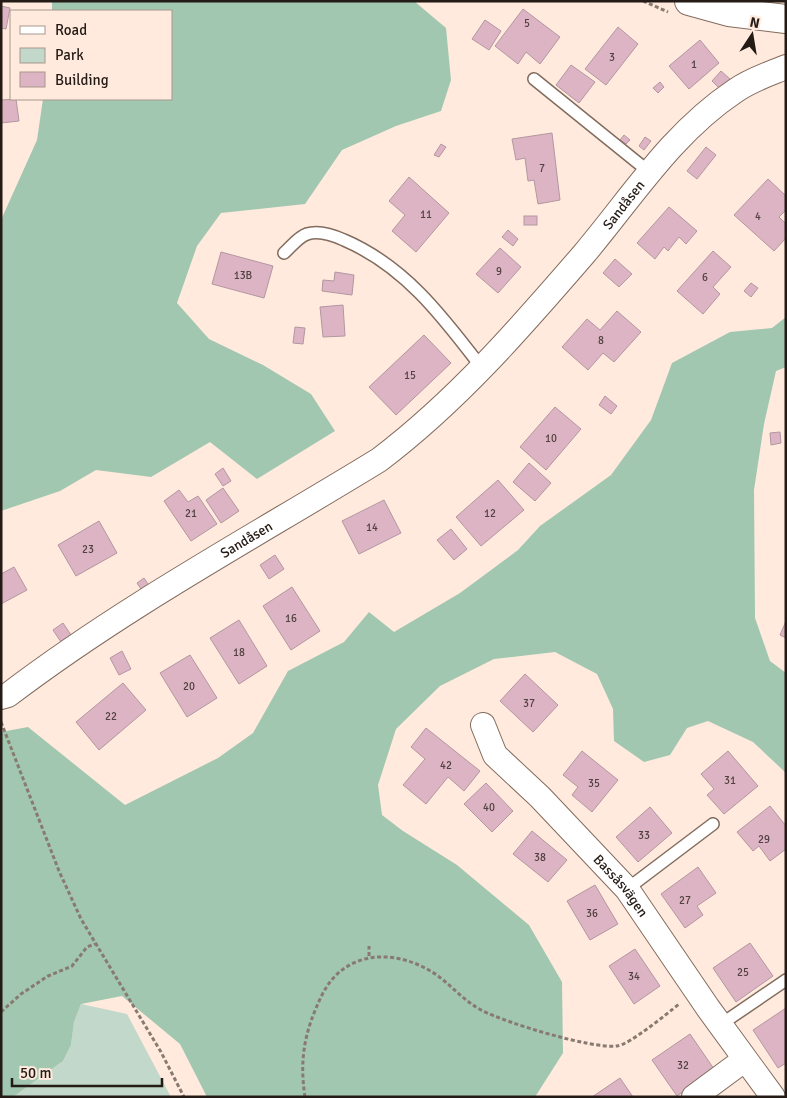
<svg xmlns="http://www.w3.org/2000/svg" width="787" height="1098" viewBox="0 0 787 1098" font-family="Signika,sans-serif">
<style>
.green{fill:#c2d8ca}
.forest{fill:#a1c7b0}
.building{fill:#ddb4c3;stroke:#b297a1}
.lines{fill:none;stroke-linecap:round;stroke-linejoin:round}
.service-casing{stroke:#826c5e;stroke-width:14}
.minor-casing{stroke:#826c5e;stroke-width:26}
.tertiary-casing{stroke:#826c5e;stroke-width:30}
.path{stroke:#887a71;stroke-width:3;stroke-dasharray:4 2.5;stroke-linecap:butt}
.service{stroke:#fff;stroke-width:11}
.minor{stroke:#fff;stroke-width:24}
.tertiary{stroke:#fff;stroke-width:28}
.labels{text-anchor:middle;stroke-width:4;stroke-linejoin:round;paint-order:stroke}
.number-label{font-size:11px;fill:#524141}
.street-label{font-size:14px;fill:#241b16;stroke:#ffeadd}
</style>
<rect width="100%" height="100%" fill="#ffeadd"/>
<path class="green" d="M81 1004 127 1014 171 1097H13L63 1061 71 1045 74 1022Z"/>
<g class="forest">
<path d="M52 1H414L446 28 451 80 441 111 396 126 342 150 305 204 221 213 197 246 177 303 209 339 263 365 311 394 335 431 257 479 210 442 151 477 96 470 60 491 1 511V220L37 140 43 99H171V11H52Z"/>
<path d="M786 317V367L776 371 764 424 754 490 755 618 770 661 786 673V773L753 742 708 721 687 728 670 755 644 762 614 741 613 709 597 674 555 652 494 659 440 686 396 729 378 785 382 815 403 831 457 865 529 925 562 982 563 1053 535 1097H207L180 1044 122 996 81 1004 74 1022 71 1045 63 1061 13 1097H1V732L28 727 125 805 218 758 253 733 288 671 344 642 369 612 394 632 460 593 518 550 540 526 611 475 651 420 672 363 730 332 772 328Z"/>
</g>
<g class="building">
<path d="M1 6 10 8 6 29 1 28Z"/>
<path d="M523 9 560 37 540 64 526 52 518 64 495 46Z"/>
<path d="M485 20 501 31 489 50 472 39Z"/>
<path d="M618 27 638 44 606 85 585 69Z"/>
<path d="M700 40 719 63 689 89 669 66Z"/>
<path d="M571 65 595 82 579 103 556 85Z"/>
<path d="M721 71 730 79 720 89 712 81Z"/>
<path d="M660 82 664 87 658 93 653 88Z"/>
<path d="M16 99 19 121 1 123V100Z"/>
<path d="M552 133 560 200 538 204 534 180 528 181 525 158 516 160 512 139Z"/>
<path d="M624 135 630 140 626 144 620 140Z"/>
<path d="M645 137 651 141 644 150 639 146Z"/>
<path d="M441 144 446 147 439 157 434 155Z"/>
<path d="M706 147 716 155 697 179 687 171Z"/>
<path d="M409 177 449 213 416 252 392 231 405 215 389 201Z"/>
<path d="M768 179 786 196V210L779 217 786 224V238L774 251 734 215Z"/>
<path d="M669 207 697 231 686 244 679 237 668 251 664 247 655 259 637 243Z"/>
<rect x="524" y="216" width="13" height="9"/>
<path d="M508 230 518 239 513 246 502 237Z"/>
<path d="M500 248 521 267 498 293 476 274Z"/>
<path d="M713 251 731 267 713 287 720 294 703 314 677 291Z"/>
<path d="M221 252 273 266 264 298 212 284Z"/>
<path d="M615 259 632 274 619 287 603 273Z"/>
<path d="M335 272 354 275 352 295 322 291 323 280 334 281Z"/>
<path d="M751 283 758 288 751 297 744 291Z"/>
<path d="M343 305 345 336 323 337 320 307Z"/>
<path d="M617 311 641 332 614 362 603 353 588 370 562 347 587 319 600 330Z"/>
<path d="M295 327 305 328 303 344 293 343Z"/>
<path d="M424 335 451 363 396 415 369 387Z"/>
<path d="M605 396 617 406 611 414 599 405Z"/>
<path d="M555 407 581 429 546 470 520 447Z"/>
<path d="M780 432 781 443 771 445 770 433Z"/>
<path d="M529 463 551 483 535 501 513 482Z"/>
<path d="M223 468 231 481 223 486 215 474Z"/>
<path d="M498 480 524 510 481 546 456 517Z"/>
<path d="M223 488 239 511 221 523 206 500Z"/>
<path d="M179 490 188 502 198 496 217 524 191 541 164 501Z"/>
<path d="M384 500 401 533 359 554 342 521Z"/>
<path d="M99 521 117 553 76 576 58 545Z"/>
<path d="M451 529 467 549 454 560 437 540Z"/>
<path d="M275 555 284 569 269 579 260 565Z"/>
<path d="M14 567 27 590 1 604V574Z"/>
<path d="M144 578 152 590 145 595 137 583Z"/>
<path d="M292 587 320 631 291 650 263 606Z"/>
<path d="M239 620 267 666 239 684 210 638Z"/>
<path d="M786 621V638L780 635Z"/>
<path d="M63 623 73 638 63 645 53 630Z"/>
<path d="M122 651 131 669 119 675 110 658Z"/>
<path d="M190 655 217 698 187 717 160 673Z"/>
<path d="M525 674 558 705 533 732 500 701Z"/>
<path d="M123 683 146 710 99 750 76 722Z"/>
<path d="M426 728 480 771 464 791 448 777 426 804 403 785 425 759 411 747Z"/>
<path d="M582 751 618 780 592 812 572 795 578 787 563 775Z"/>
<path d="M728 751 758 786 724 814 707 795 714 789 701 774Z"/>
<path d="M486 783 513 811 492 832 464 804Z"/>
<path d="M770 806 786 826V849L770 861 759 846 753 851 737 832Z"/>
<path d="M650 807 672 833 638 862 616 837Z"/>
<path d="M532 831 567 860 548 882 513 854Z"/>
<path d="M698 867 716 893 697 906 703 915 685 928 661 894Z"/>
<path d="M595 885 618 924 590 940 567 901Z"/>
<path d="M750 943 773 976 736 1002 713 968Z"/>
<path d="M635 949 660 986 634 1004 609 966Z"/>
<path d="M786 1008V1063L778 1068 753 1030Z"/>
<path d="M690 1034 714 1069 677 1096 652 1060Z"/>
<path d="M620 1078 633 1097H592Z"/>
</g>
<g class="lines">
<defs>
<g id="service">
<path d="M534 79 648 171"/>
<path d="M284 253C291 247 298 237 307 234 319 230 333 235 344 240 405 266 443 317 482 368"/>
<path d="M627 889 713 824"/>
<path d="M720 1025 786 980"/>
</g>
<g id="minor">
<path id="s1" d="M1 697 8 695C125 606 255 536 379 460 457 401 521 327 584 254 632 197 672 133 735 91 750 80 769 74 786 67"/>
<path id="s2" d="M483 725 495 755 540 797 627 889 708 1008 773 1097"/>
<path d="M694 1097 744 1060"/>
</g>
<path id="tertiary" d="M689 1 729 12 786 19"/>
</defs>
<use href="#service" class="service-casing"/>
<use href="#minor" class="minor-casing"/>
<use href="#tertiary" class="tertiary-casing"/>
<g class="path">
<path d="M643 1 668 12"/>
<path d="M1 722 59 871 81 919 161 1052 184 1097"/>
<path d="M369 956V946"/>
<path d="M1 1012 21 994 48 976 72 966 87 947 95 944"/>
<path d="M305 1097C299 1058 305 1030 322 995 345 948 399 948 438 976 453 987 465 1002 483 1011 507 1023 591 1049 617 1046 629 1045 668 1013 679 1004"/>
</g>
<use href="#service" class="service"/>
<use href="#minor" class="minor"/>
<use href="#tertiary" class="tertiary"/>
</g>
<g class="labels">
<g class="number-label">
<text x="527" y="27">5</text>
<text x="612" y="61">3</text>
<text x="694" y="68">1</text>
<text x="542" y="172">7</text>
<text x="426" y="218">11</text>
<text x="758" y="220">4</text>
<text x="499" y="275">9</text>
<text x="243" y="279">13B</text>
<text x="705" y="281">6</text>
<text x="601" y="344">8</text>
<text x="410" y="379">15</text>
<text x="551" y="442">10</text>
<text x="191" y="517">21</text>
<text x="490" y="517">12</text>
<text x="372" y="531">14</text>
<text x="88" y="553">23</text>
<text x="291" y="622">16</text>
<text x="239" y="656">18</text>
<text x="189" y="690">20</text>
<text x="529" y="707">37</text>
<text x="111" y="720">22</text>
<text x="446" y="769">42</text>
<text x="730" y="784">31</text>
<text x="594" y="787">35</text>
<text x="489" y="811">40</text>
<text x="644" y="839">33</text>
<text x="764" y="843">29</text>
<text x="540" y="861">38</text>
<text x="685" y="904">27</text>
<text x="592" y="917">36</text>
<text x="743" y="976">25</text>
<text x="634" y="980">34</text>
<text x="683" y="1069">32</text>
</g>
<g class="street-label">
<text dy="5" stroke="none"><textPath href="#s1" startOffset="801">Sandåsen</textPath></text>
<text dy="5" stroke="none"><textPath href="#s1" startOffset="292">Sandåsen</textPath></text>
<text dy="5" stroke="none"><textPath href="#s2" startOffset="214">Bassåsvägen</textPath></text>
</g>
</g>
<rect width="787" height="1098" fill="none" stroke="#241b16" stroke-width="5"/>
<rect x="10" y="10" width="162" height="90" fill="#ffeadd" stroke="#a7978d"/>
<rect x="20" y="26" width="25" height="8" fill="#ffffff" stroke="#a7978d"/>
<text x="55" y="35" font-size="15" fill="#241b16">Road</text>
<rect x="20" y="48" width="25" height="15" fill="#c2d8ca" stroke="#a7978d"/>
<text x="55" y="60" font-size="15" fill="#241b16">Park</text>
<rect x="20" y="72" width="25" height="15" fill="#ddb4c3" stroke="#a7978d"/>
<text x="55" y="85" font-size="15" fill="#241b16">Building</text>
<g transform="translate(752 35) rotate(12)" stroke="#ffeadd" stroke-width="4" paint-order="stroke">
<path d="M0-4L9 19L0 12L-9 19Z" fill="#241b16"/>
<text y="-8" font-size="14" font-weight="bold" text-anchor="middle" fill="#241b16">N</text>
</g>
<path d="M12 1078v8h150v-8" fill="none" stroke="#241b16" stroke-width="2.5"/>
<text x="20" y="1078" font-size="15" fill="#241b16" stroke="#ffeadd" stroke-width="4" paint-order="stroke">50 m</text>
</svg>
